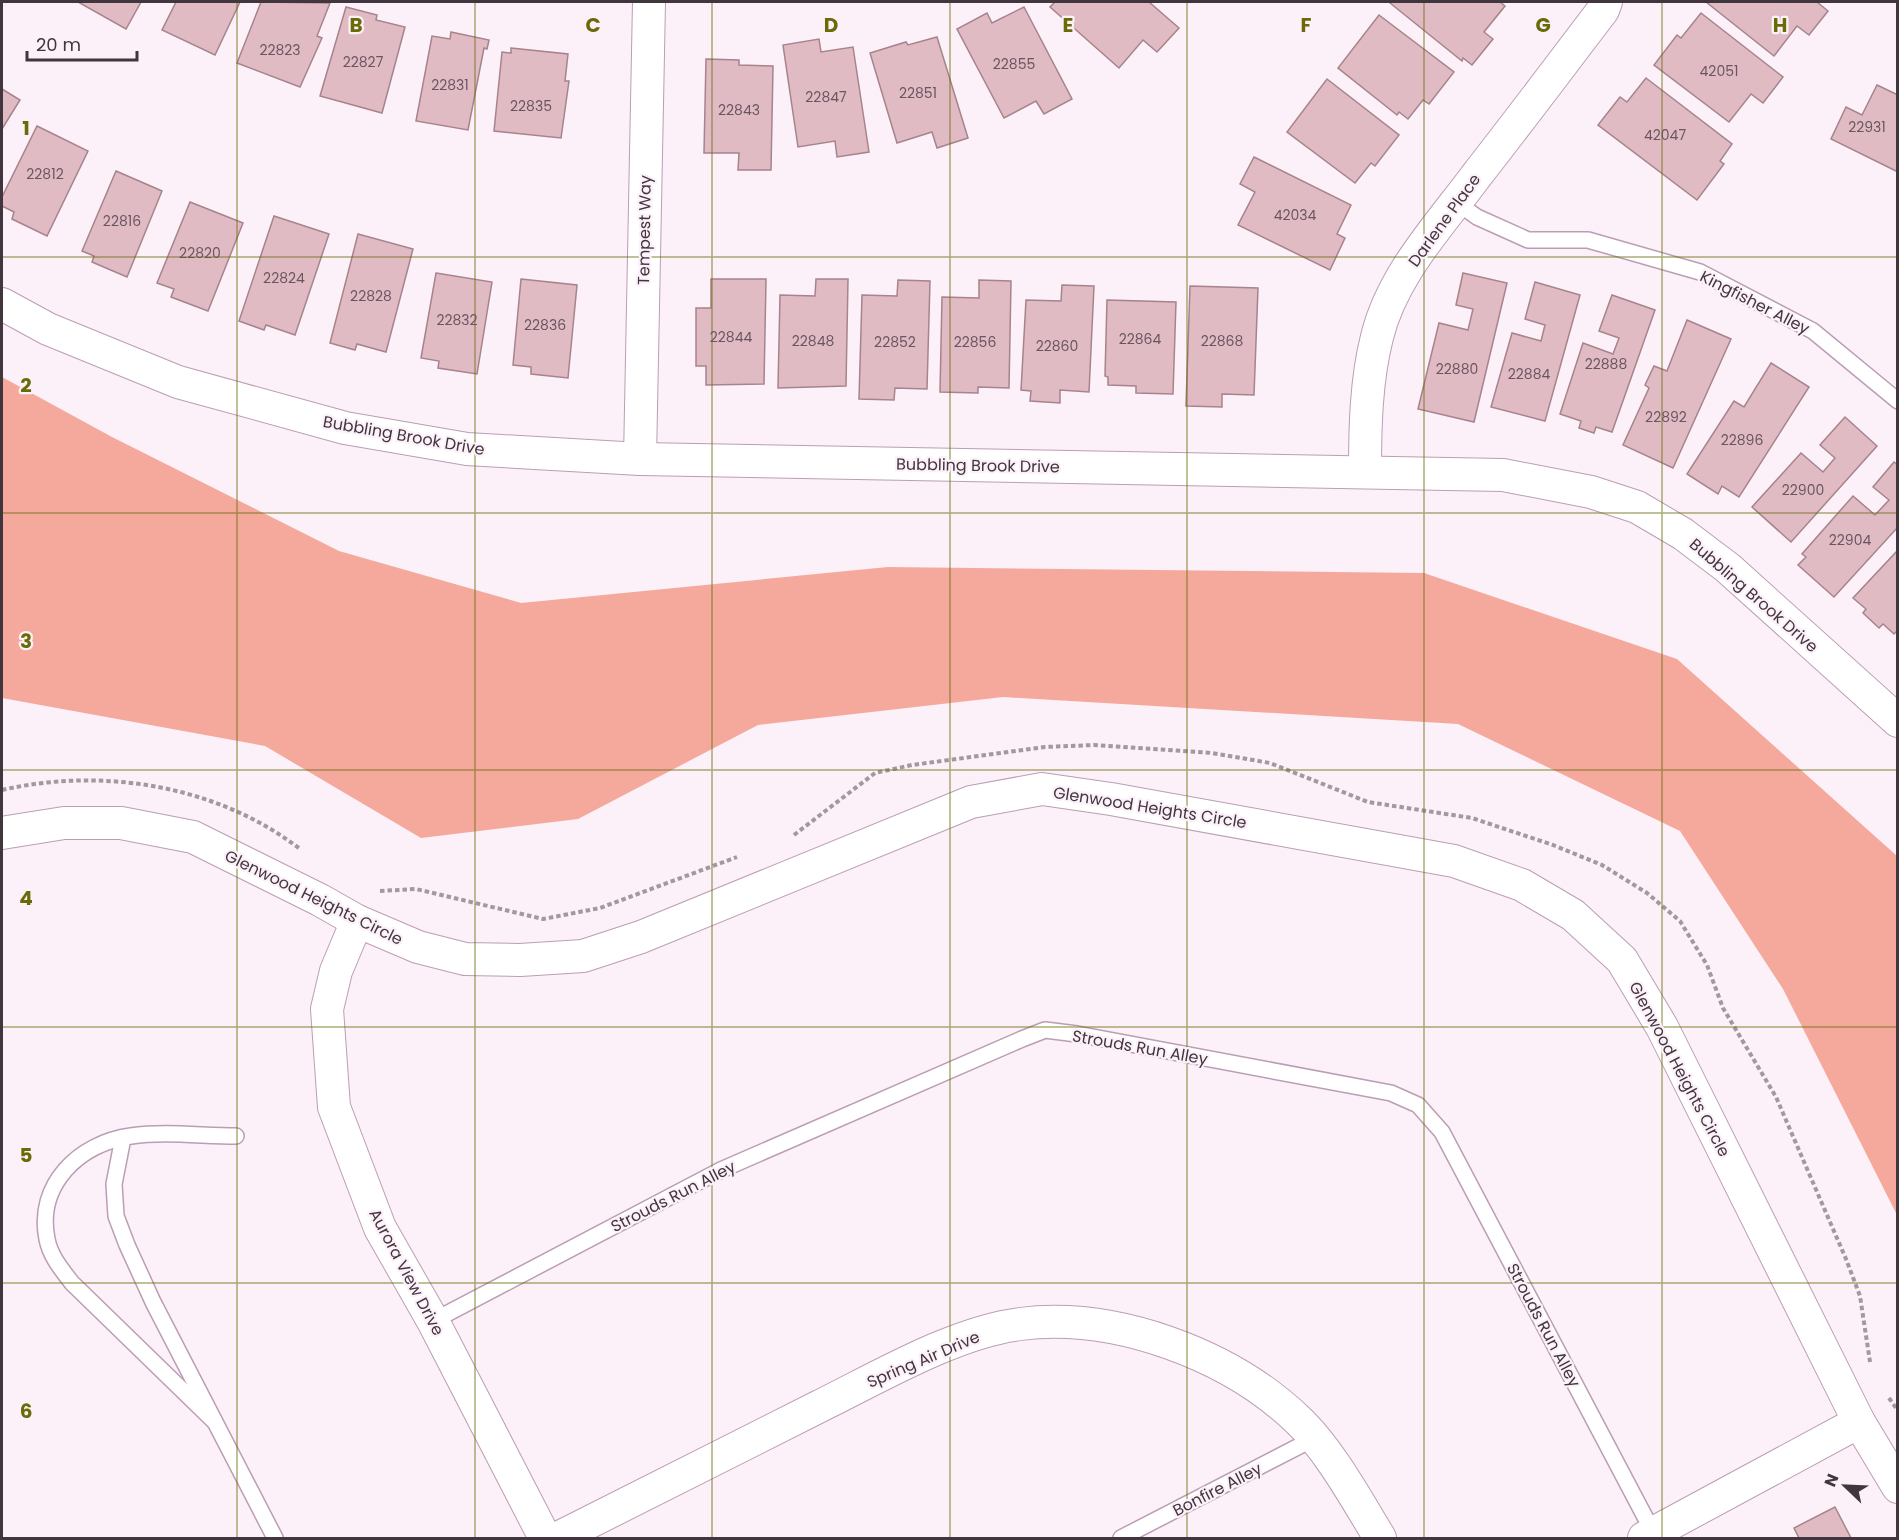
<svg xmlns="http://www.w3.org/2000/svg" width="1899" height="1540" viewBox="0 0 1899 1540" font-family="Poppins,sans-serif">
<style>
.forest{fill:#f5a99d}
.building{fill:#e1bbc4;stroke:#a7838c;stroke-width:1.5}
.lines{fill:none;stroke-linecap:round;stroke-linejoin:round}
.lane-casing{stroke:#bb9eb4;stroke-width:18}
.street-casing{stroke:#bb9eb4;stroke-width:34}
.path{stroke:#a397a0;stroke-width:4;stroke-dasharray:4.5 3;stroke-linecap:butt}
.lane{stroke:#fff;stroke-width:15}
.street{stroke:#fff;stroke-width:32}
.grid{fill:none;stroke:#6a6a08;stroke-width:1.5;stroke-opacity:0.55}
.labels{text-anchor:middle;stroke-width:4.5;stroke-linejoin:round;paint-order:stroke}
.number-label{font-size:14px;fill:#695660}
.street-label{font-size:16px;fill:#41353e;stroke:#fcf0f9}
.grid-label{font-size:20px;text-anchor:middle;font-weight:bold;fill:#6a6a08;stroke:#fcf0f9;stroke-width:4.5;stroke-linejoin:round;paint-order:stroke}
</style>
<rect width="100%" height="100%" fill="#fcf0f9"/>
<path class="forest" d="M2 377 112 437 339 551 521 603 888 567 1424 573 1677 659 1897 856V1215L1783 989 1680 831 1458 724 1003 697 758 725 578 819 421 838 265 746 2 698Z"/>
<g class="building">
<path d="M78 2H141L126 29Z"/>
<path d="M176 2H240L215 55 162 30Z"/>
<path d="M261 2 330 3 317 36 322 38 300 87 237 63Z"/>
<path d="M1055 2H1149L1179 28 1157 52 1143 40 1119 68 1050 7Z"/>
<path d="M1392 2H1500L1505 6 1484 32 1493 39 1472 65 1463 58 1462 61 1390 3Z"/>
<path d="M1706 2H1817L1828 11 1809 35 1797 26 1774 56Z"/>
<path d="M346 7 377 15 376 20 405 27 382 113 320 96Z"/>
<path d="M1024 7 1072 99 1044 114 1036 101 1004 118 957 29 987 13 992 23Z"/>
<path d="M1701 13 1783 77 1763 103 1751 94 1729 122 1654 65 1677 35 1681 38Z"/>
<path d="M1379 15 1454 72 1429 104 1423 100 1408 119 1399 112 1397 115 1338 68Z"/>
<path d="M451 32 489 40 487 49 484 48 468 130 416 121 432 36 450 39Z"/>
<path d="M937 37 968 138 937 148 932 132 897 143 870 53 906 42 908 45Z"/>
<path d="M819 39 821 52 853 47 869 152 837 157 835 141 798 147 783 45Z"/>
<path d="M511 48 568 54 565 81H569L561 138 494 131 502 52 511 53Z"/>
<path d="M706 59 739 60V65L773 66 771 170H738L739 153H704Z"/>
<path d="M1646 78 1732 144 1720 161 1724 164 1697 200 1598 125 1620 97 1627 102Z"/>
<path d="M1327 79 1399 135 1375 166 1371 163 1355 183 1287 132Z"/>
<path d="M1877 85 1898 95V172L1831 139 1846 107 1862 115Z"/>
<path d="M2 89 20 100 2 129Z"/>
<path d="M37 126 88 151 47 236 12 219 14 212 2 206V197Z"/>
<path d="M1254 157 1351 205 1337 234 1345 238 1330 270 1238 225 1255 192 1240 184Z"/>
<path d="M116 171 162 191 127 277 92 262 94 256 82 251Z"/>
<path d="M190 202 243 223 208 311 171 297 174 289 157 283Z"/>
<path d="M274 216 329 234 295 335 266 325 264 330 239 321Z"/>
<path d="M358 234 413 249 386 352 357 344 355 350 330 343Z"/>
<path d="M436 273 492 282 477 374 438 368 439 361 421 358Z"/>
<path d="M1463 273 1507 283 1474 422 1418 409 1439 323 1468 330 1473 309 1456 305Z"/>
<path d="M521 279 577 285 568 378 531 374V367L513 365Z"/>
<path d="M711 279H766L764 384 706 385V366H696V308H711Z"/>
<path d="M816 279H848L846 386 778 388 780 295 815 296Z"/>
<path d="M898 280 930 281 927 389 895 388 894 400 859 399 862 295 897 296Z"/>
<path d="M979 280 1011 281 1009 388 978 387V393L940 392 942 297 979 298Z"/>
<path d="M1535 282 1580 295 1545 421 1491 407 1512 333 1541 341 1545 325 1525 319Z"/>
<path d="M1062 285 1094 286 1089 392 1060 390V403L1030 401 1031 391 1021 390 1026 300 1061 301Z"/>
<path d="M1190 286 1258 288 1254 395 1222 394V407L1186 406Z"/>
<path d="M1612 295 1655 310 1612 432 1596 427 1594 433 1579 428 1581 421 1560 414 1583 343 1613 354 1619 338 1599 331Z"/>
<path d="M1107 300 1176 302 1173 394 1136 393V386L1108 385V377L1105 376Z"/>
<path d="M1687 320 1731 339 1673 468 1623 445 1649 388 1645 385 1654 366 1667 371Z"/>
<path d="M1771 363 1809 387 1739 497 1722 486 1718 494 1687 474 1734 401 1744 407Z"/>
<path d="M1845 417 1877 446 1791 542 1752 507 1801 453 1823 472 1835 458 1820 445Z"/>
<path d="M1894 462 1898 465V527L1834 597 1798 565 1806 557 1802 554 1853 496 1875 515 1889 500 1873 487Z"/>
<path d="M1898 550V630L1894 634 1883 624 1879 628 1863 613 1866 609 1853 598Z"/>
<path d="M1835 1507 1851 1538H1799L1794 1528Z"/>
</g>
<g class="lines">
<defs>
<g id="lane">
<path d="M1456 202 1477 217 1528 240H1588L1700 272 1813 331 1898 401"/>
<path d="M123 1138 114 1184 116 1216 127 1245 153 1302 275 1538"/>
<path d="M433 1321 721 1170 1022 1039 1045 1030 1077 1034 1391 1093 1418 1105 1442 1132 1654 1534"/>
<path d="M214 1421 72 1283C62 1270 50 1256 47 1239 36 1185 79 1143 131 1136 165 1131 202 1136 236 1136"/>
<path d="M1121 1538 1313 1439"/>
</g>
<g id="street">
<path d="M2 304 48 329 178 382 345 428 467 449 640 459 1503 475 1591 492 1637 507 1683 534 1728 568 1898 721"/>
<path d="M640 459 649 2"/>
<path d="M1365 472C1365 428 1366 380 1377 337 1392 275 1439 226 1476 176 1519 121 1561 65 1603 10L1606 2"/>
<path d="M2 833 64 823H121L193 837 320 900 357 921 418 947 465 959 520 960 583 956 641 937 971 802 1042 789 1111 799 1454 861 1522 885 1573 915 1622 960 1662 1027 1859 1422 1898 1487"/>
<path d="M357 921 336 971 327 1009 334 1107 380 1228 433 1321 545 1538"/>
<path d="M558 1538C646 1494 733 1450 820 1406 879 1377 955 1332 1020 1324 1115 1312 1229 1354 1298 1420 1329 1449 1358 1502 1380 1538"/>
<path d="M1644 1538 1859 1422"/>
</g>
</defs>
<use href="#lane" class="lane-casing"/>
<use href="#street" class="street-casing"/>
<g class="path">
<path d="M2 790C102 767 217 785 300 849"/>
<path d="M794 835 875 773 912 765 1045 747 1094 745 1212 753 1270 763 1368 802 1472 818 1553 845 1602 865 1647 893 1680 921 1707 965 1723 1008 1776 1097 1846 1259 1860 1296 1870 1362"/>
<path d="M380 891 416 889 543 919 600 908 737 857"/>
<path d="M1889 1398 1898 1411"/>
</g>
<use href="#lane" class="lane"/>
<use href="#street" class="street"/>
</g>
<path class="grid" d="M237 2V1538M475 2V1538M712 2V1538M950 2V1538M1187 2V1538M1424 2V1538M1662 2V1538M2 257H1898M2 513H1898M2 770H1898M2 1027H1898M2 1283H1898"/>
<g class="labels">
<g class="number-label">
<text x="280" y="55">22823</text>
<text x="363" y="67">22827</text>
<text x="1014" y="69">22855</text>
<text x="1719" y="76">42051</text>
<text x="450" y="90">22831</text>
<text x="918" y="98">22851</text>
<text x="826" y="102">22847</text>
<text x="531" y="111">22835</text>
<text x="739" y="115">22843</text>
<text x="1867" y="132">22931</text>
<text x="1665" y="140">42047</text>
<text x="45" y="179">22812</text>
<text x="1295" y="220">42034</text>
<text x="122" y="226">22816</text>
<text x="200" y="258">22820</text>
<text x="284" y="283">22824</text>
<text x="371" y="301">22828</text>
<text x="457" y="325">22832</text>
<text x="545" y="330">22836</text>
<text x="731" y="342">22844</text>
<text x="1140" y="344">22864</text>
<text x="813" y="346">22848</text>
<text x="1222" y="346">22868</text>
<text x="895" y="347">22852</text>
<text x="975" y="347">22856</text>
<text x="1057" y="351">22860</text>
<text x="1606" y="369">22888</text>
<text x="1457" y="374">22880</text>
<text x="1529" y="379">22884</text>
<text x="1666" y="422">22892</text>
<text x="1742" y="445">22896</text>
<text x="1803" y="495">22900</text>
<text x="1850" y="545">22904</text>
</g>
<g class="street-label">
<text transform="translate(1444 220) rotate(-54)" y="6">Darlene Place</text>
<text transform="translate(644 230) rotate(-89)" y="6">Tempest Way</text>
<text transform="translate(1755 302) rotate(27)" y="6">Kingfisher Alley</text>
<text transform="translate(404 435) rotate(10)" y="6">Bubbling Brook Drive</text>
<text transform="translate(978 465) rotate(1)" y="6">Bubbling Brook Drive</text>
<text transform="translate(1754 595) rotate(41)" y="6">Bubbling Brook Drive</text>
<text transform="translate(1150 807) rotate(9)" y="6">Glenwood Heights Circle</text>
<text transform="translate(314 897) rotate(26)" y="6">Glenwood Heights Circle</text>
<text transform="translate(1140 1047) rotate(10)" y="6">Strouds Run Alley</text>
<text transform="translate(1680 1069) rotate(62)" y="6">Glenwood Heights Circle</text>
<text transform="translate(673 1196) rotate(-27)" y="6">Strouds Run Alley</text>
<text transform="translate(407 1272) rotate(62)" y="6">Aurora View Drive</text>
<text transform="translate(1544 1325) rotate(62)" y="6">Strouds Run Alley</text>
<text transform="translate(923 1359) rotate(-23)" y="6">Spring Air Drive</text>
<text transform="translate(1217 1489) rotate(-27)" y="6">Bonfire Alley</text>
</g>
</g>
<g class="grid-label">
<text x="356" y="32">B</text>
<text x="593" y="32">C</text>
<text x="831" y="32">D</text>
<text x="1068" y="32">E</text>
<text x="1306" y="32">F</text>
<text x="1543" y="32">G</text>
<text x="1780" y="32">H</text>
<text x="26" y="135">1</text>
<text x="26" y="392">2</text>
<text x="26" y="648">3</text>
<text x="26" y="905">4</text>
<text x="26" y="1162">5</text>
<text x="26" y="1418">6</text>
</g>
<rect width="1899" height="1540" fill="none" stroke="#41353e" stroke-width="6"/>
<g transform="translate(1845 1486) rotate(293)" stroke="#fcf0f9" stroke-width="4.5" paint-order="stroke">
<path d="M0-4.5L10 22L0 15L-10 22Z" fill="#41353e"/>
<text y="-9" font-size="16" font-weight="bold" text-anchor="middle" fill="#41353e">N</text>
</g>
<path d="M27 51v9h110v-9" fill="none" stroke="#41353e" stroke-width="3"/>
<text x="36" y="51" font-size="18" fill="#41353e" stroke="#fcf0f9" stroke-width="4.5" paint-order="stroke">20 m</text>
</svg>
